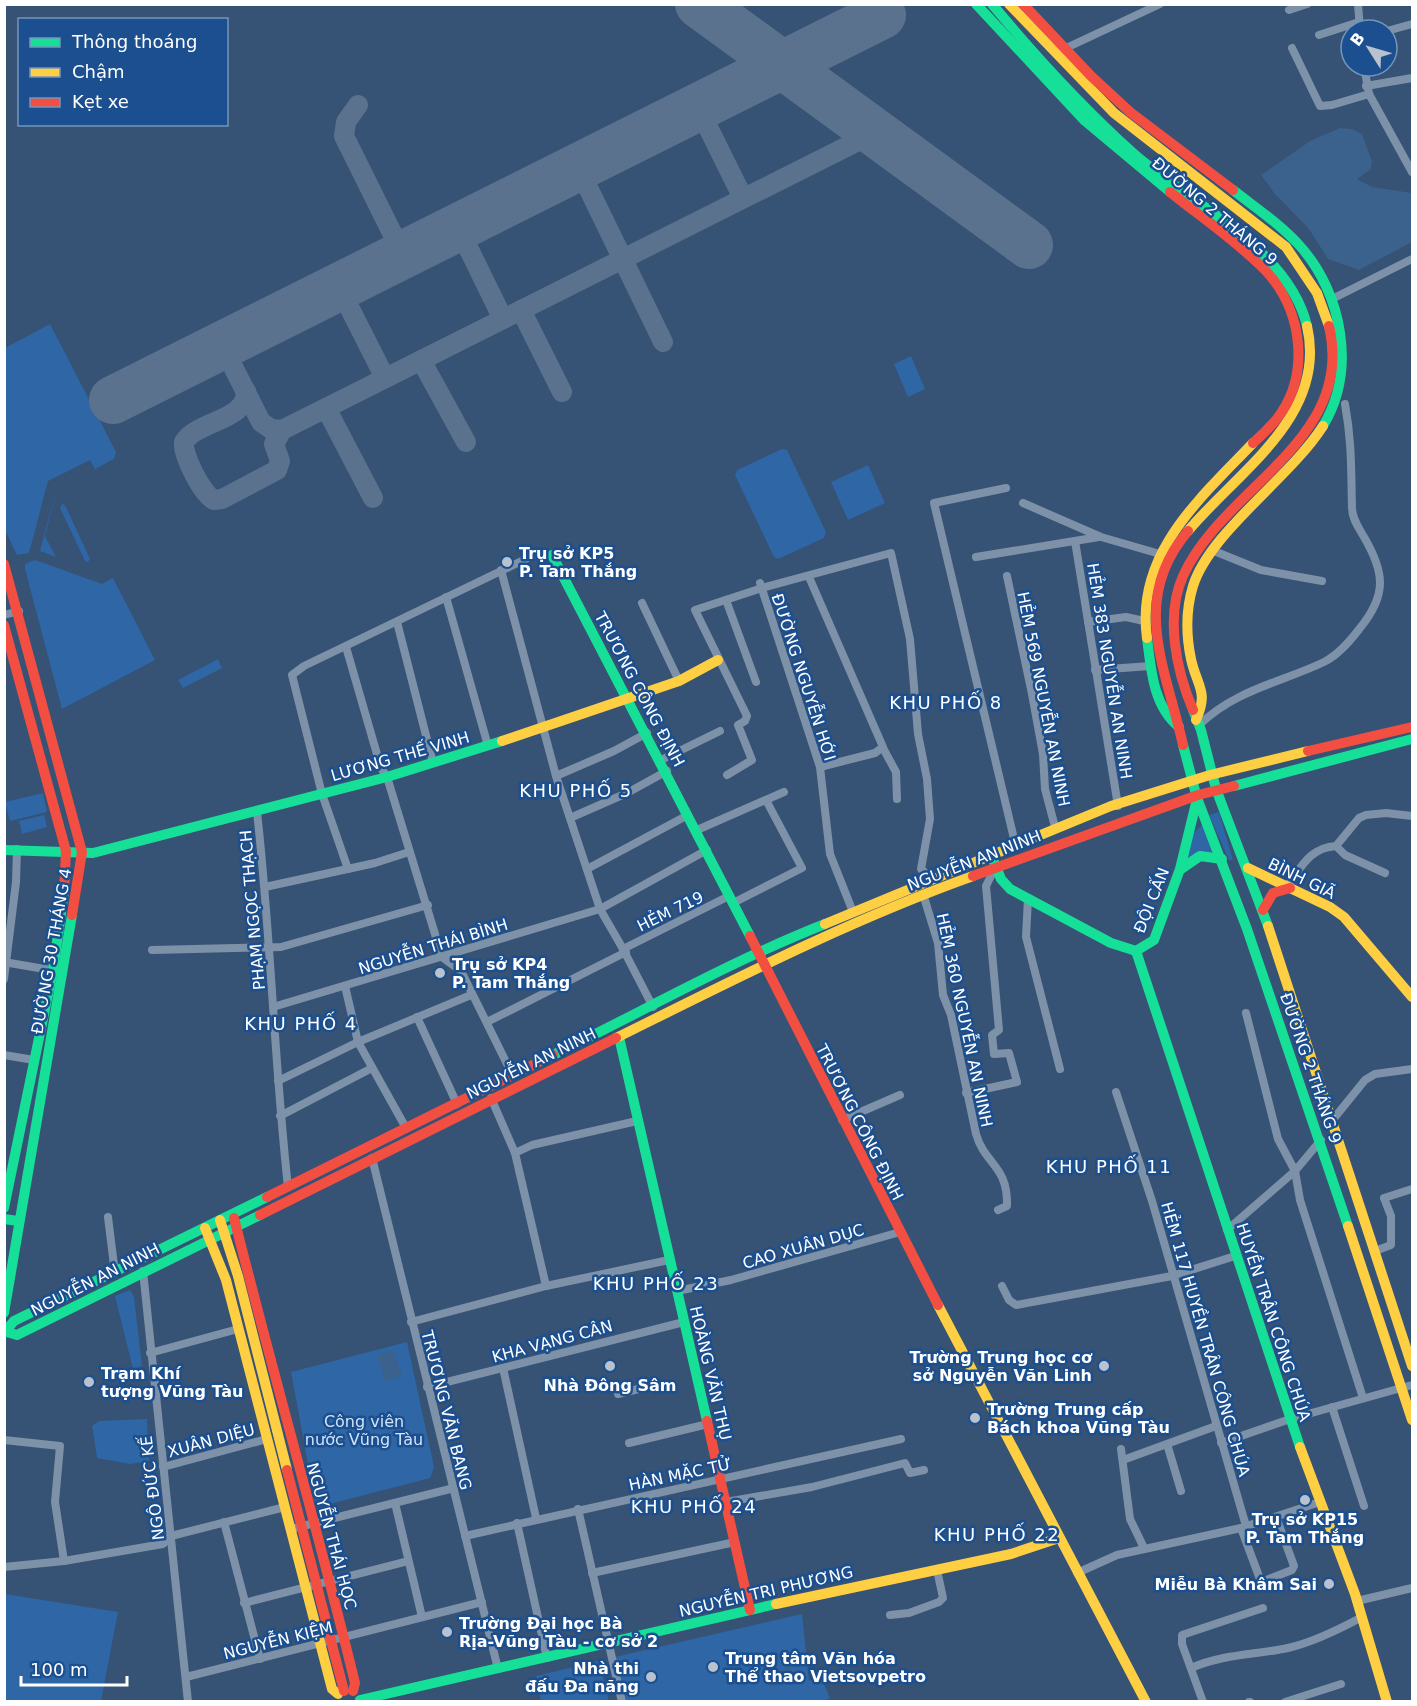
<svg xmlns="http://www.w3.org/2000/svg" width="1417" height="1706" viewBox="0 0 1417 1706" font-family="'DejaVu Sans',sans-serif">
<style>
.green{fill:#2f66a5}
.water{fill:#3b618d}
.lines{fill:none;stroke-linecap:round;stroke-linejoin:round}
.taxiway{stroke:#5a728e;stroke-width:20}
.runway{stroke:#5a728e;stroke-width:48}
.street{stroke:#7d92a8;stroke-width:8}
.fast{stroke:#16e098;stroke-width:10}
.slow{stroke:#ffcf43;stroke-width:10}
.jam{stroke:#f24e42;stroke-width:10}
.poi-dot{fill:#b9c2ce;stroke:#1b4f8f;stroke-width:2}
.labels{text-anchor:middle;stroke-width:5;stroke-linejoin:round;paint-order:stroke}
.street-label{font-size:16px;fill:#fff;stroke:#1b4f8f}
.poi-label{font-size:16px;font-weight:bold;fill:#fff;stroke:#1b4f8f;text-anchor:start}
.park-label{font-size:16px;fill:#cfe3fa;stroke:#1b4f8f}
.neighbourhood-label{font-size:18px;letter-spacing:1.5px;fill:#fff;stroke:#1b4f8f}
</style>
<rect width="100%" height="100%" fill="#365274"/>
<g class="green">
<path d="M50 324 116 452 114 459 95 469 90 460 48 481 29 553 17 555 5 530V348Z"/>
<path d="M911 356 925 389 908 397 894 364Z"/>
<path d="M782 449 787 450 826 532 824 538 778 559 774 557 735 475 737 470Z"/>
<path d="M868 465 885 503 848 520 831 482Z"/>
<path d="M59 479 45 536 56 557 40 551Z"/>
<path d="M62 504 65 505 90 559 88 562 85 561 60 508Z"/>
<path d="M35 560 102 584 113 578 155 660 62 709 25 569V564Z"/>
<path d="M218 659 222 668 183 688 178 680Z"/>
<path d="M43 793 47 812 10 821 5 802Z"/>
<path d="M1219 812 1233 860H1229L1209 815Z"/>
<path d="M44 815 47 827 22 834 19 821Z"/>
<path d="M1202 825 1213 852 1186 859 1193 834Z"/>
<path d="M130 1290 134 1297 142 1366 133 1369 115 1296Z"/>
<path d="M407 1342 434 1467 430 1478 322 1506 315 1502 291 1372Z"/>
<path d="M147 1419 149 1461 130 1464 97 1458 92 1426 99 1421Z"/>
<path d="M5 1594 118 1612 101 1701H5Z"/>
<path d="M802 1614 809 1681 821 1677 830 1698 821 1702 626 1701 615 1657Z"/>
<path d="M599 1661 609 1701H541L536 1676Z"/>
</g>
<g class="water">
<path d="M1340 128 1352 129 1362 134 1372 161 1371 169 1357 179 1372 187 1412 193V242L1359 270 1328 259 1309 229 1275 194 1261 175 1310 141Z"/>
<path d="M394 1350 402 1376 385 1381 377 1355Z"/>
<path d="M790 1667 794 1680 770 1688 766 1675Z"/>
</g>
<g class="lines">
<g class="taxiway">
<path d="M358 105 346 122 344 136 403 255"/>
<path d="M698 107 743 198"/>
<path d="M578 167 663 342"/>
<path d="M458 227 503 319"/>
<path d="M339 287 385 378"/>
<path d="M521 310 562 392"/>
<path d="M222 345 261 422 271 429 282 430"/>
<path d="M421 360 466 442"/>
<path d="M246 391C247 421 198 420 184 442 182 454 202 494 214 500L222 499 277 470 280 461 274 444 282 430 874 133"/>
<path d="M326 408 373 498"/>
</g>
<g class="runway">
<path d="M699 4 1029 245"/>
<path d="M113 400 882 15"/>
</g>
<g class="street">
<path d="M1358 4 1360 30"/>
<path d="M1289 10 1307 4"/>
<path d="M1387 31 1412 24"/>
<path d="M1319 35 1359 22"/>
<path d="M1292 48 1320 106 1332 105 1369 94"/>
<path d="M1064 49 1160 4"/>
<path d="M1364 66 1369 94 1412 172"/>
<path d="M1366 86 1412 78"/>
<path d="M1332 299 1412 259"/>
<path d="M1006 488 934 503 1016 847"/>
<path d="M1023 503 1101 537 1160 554"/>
<path d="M1075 541 1118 806"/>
<path d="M1214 551 1261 570 1322 581"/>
<path d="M976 557 1099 537"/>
<path d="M501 570 556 776 600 909 623 949 653 1007"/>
<path d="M1007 576 1032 694 1043 754 1045 789 1055 827"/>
<path d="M809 577 883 747 875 753 820 767"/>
<path d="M760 583 820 767 830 854 853 912"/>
<path d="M446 597 488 746"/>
<path d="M726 600 756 682"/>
<path d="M642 603 679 681"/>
<path d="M4 615 19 611"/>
<path d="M397 622 433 763"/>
<path d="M1088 622 1126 617 1144 621"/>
<path d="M346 647 381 768 387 777 442 957 461 971 512 1074"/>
<path d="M1095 670 1150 666"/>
<path d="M1199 725C1237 689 1280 683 1324 662 1338 655 1351 640 1360 628 1387 595 1385 573 1364 537 1359 528 1352 519 1352 508 1351 470 1352 443 1345 404"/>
<path d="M883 748 896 772 897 799"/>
<path d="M661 760 720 731"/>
<path d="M727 775 752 760 738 725 745 721 747 716 695 610 762 588 891 553 910 639 918 734 927 779 930 819 921 869 933 880"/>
<path d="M556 776 614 751 647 733"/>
<path d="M257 812C271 936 274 1062 288 1187"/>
<path d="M570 818 627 793 667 771"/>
<path d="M697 830 784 792"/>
<path d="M1336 846 1345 855 1385 873"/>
<path d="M348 869 322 794 292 675 304 666 532 556"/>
<path d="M587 869 688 815"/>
<path d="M265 887 375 863 409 852"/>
<path d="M1286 887C1302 867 1309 848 1336 846L1359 818 1366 815 1386 813 1412 816"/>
<path d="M923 894 938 943 943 995 951 1015 976 1134C985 1165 1008 1165 1007 1206L998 1210"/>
<path d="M1028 898 1026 937 1060 1069"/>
<path d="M733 903 802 868 766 800"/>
<path d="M623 949 729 896"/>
<path d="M152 950 281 947 428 905"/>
<path d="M4 962 56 971"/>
<path d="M4 979 16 882 17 849"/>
<path d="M345 986 358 1042 406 1128"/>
<path d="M273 1007 600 909 707 850"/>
<path d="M1246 1013 1278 1139 1295 1171 1300 1200 1363 1398"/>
<path d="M417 1017 457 1104"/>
<path d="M487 1022 626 952"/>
<path d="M4 1055 34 1060"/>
<path d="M278 1081 358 1042 471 995"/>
<path d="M1116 1092 1152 1201 1246 1526"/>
<path d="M966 1093 1017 1082 1009 1053 994 1054 992 1035 999 1030 986 886 995 868"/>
<path d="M491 1098 515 1153 546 1286"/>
<path d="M280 1116 372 1068"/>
<path d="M842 1120 900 1095"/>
<path d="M1331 1122 1365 1080 1375 1074 1412 1069"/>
<path d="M515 1153 532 1145 637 1121"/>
<path d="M372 1158 498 1669"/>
<path d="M108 1217 115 1273"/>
<path d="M1227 1230 1295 1171 1321 1140"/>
<path d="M1375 1251 1391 1245V1216L1384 1198 1412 1189"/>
<path d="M143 1271 188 1702"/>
<path d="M1002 1286 1009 1300 1016 1305 1172 1276 1235 1256"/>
<path d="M677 1291 731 1280 900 1232"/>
<path d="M411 1322 546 1286 669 1260"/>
<path d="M150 1353 238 1329"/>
<path d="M503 1368 536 1518"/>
<path d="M427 1387 684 1322"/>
<path d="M618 1394 659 1384"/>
<path d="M1332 1407 1364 1506"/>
<path d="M4 1440 60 1446 55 1502 64 1561"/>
<path d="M629 1443 708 1424"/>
<path d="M1221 1443 1290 1419 1412 1385"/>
<path d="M1167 1444 1181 1491"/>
<path d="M1121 1449 1130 1519 1144 1548"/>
<path d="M1123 1460 1216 1426"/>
<path d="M163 1467 267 1439"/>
<path d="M726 1502 812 1487 905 1463 910 1473 924 1470"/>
<path d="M395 1503 422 1617"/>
<path d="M578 1509 622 1702"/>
<path d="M224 1522 260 1659"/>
<path d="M517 1523 547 1658"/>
<path d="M1241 1528 1260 1579 1264 1581 1292 1570 1294 1566 1276 1517"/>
<path d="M291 1529 454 1488"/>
<path d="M465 1536 901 1439"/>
<path d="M4 1567 64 1561 163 1544 171 1536 285 1507"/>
<path d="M592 1573 735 1542"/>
<path d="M1077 1573 1117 1555 1241 1528 1320 1502"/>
<path d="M1357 1601 1412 1588"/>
<path d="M244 1603 408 1561"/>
<path d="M890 1615 909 1613 939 1602 943 1598 937 1570"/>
<path d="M1191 1668C1223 1654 1255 1655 1288 1648 1314 1642 1338 1630 1362 1617"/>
<path d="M186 1677 482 1602"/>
<path d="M1203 1702 1182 1644V1635L1263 1608"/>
<path d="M1249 1702H1250"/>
<path d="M1285 1702 1341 1684"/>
</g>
<g class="fast">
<path d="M976 4 1085 121 1170 192"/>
<path d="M992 4C1036 57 1082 107 1133 153 1189 203 1289 248 1307 326"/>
<path d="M1233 190C1256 208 1280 224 1300 246 1342 293 1357 370 1323 426"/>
<path d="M552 555 750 936"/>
<path d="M1147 638C1151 669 1153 706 1179 727"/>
<path d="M1193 710 1201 730 1216 789 1268 926"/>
<path d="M1183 745 1197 798 1247 929 1348 1226"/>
<path d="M1234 786 1412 739"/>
<path d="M4 850 93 853 387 777 502 741"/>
<path d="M994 862 1001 879 1010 889 1111 943 1136 951 1154 940 1180 869 1197 799"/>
<path d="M1181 869 1200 856 1222 859"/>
<path d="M1136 951 1300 1447"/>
<path d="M619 1037 707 1421"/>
<path d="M553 1055C644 1011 731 961 825 924"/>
<path d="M4 1208 53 970 64 892"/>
<path d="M4 1219 18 1221"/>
<path d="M4 1313 72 915"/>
<path d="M7 1332 17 1335 260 1215"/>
<path d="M4 1333 14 1321 267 1197"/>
<path d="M360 1700 776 1604"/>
</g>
<g class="slow">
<path d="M1009 4 1114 113 1286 247 1317 293 1329 326"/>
<path d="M1188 531C1238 471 1328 416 1307 326"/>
<path d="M1147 638C1135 553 1201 498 1253 443"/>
<path d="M1196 720C1209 691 1197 687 1191 659 1186 635 1186 609 1193 586 1210 532 1290 478 1323 426"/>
<path d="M502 741 679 681 718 660"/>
<path d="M1248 868 1330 907 1344 917 1412 997"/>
<path d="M825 924 1111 806 1210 775 1308 751"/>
<path d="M1268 926 1412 1366"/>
<path d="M616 1038C733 980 850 920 973 876"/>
<path d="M220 1220 238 1276 287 1470"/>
<path d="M1348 1226 1412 1420"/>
<path d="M205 1228 226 1280 332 1689 338 1694"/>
<path d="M938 1305 1146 1702"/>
<path d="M1300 1447 1355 1594 1387 1702"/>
<path d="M776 1604 1011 1554 1059 1538"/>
</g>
<g class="jam">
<path d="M1023 4 1091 76 1130 112 1233 190"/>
<path d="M1170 192C1201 217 1239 243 1266 271 1303 311 1311 376 1276 420 1269 428 1261 436 1253 443"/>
<path d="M4 564 82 852 72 915"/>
<path d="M4 625 66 851 64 892"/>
<path d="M1193 710C1176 670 1165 616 1183 576 1223 487 1356 441 1329 326"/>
<path d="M1183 745C1166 668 1129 600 1188 531"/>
<path d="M1308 751 1412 727"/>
<path d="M973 876 1198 795 1234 786"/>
<path d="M1263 910 1273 893 1290 888"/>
<path d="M750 936 938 1305"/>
<path d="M267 1197 553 1055"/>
<path d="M260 1215 616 1038"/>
<path d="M234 1218C273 1373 317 1527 355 1683L353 1691"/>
<path d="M707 1421 750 1610"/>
<path d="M287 1470 344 1691"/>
</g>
</g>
<g class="poi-dot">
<circle cx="507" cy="562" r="6"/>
<circle cx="440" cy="973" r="6"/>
<circle cx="610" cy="1366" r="6"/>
<circle cx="1104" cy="1366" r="6"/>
<circle cx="89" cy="1382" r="6"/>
<circle cx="975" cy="1418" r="6"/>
<circle cx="1305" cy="1500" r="6"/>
<circle cx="1329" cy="1584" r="6"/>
<circle cx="447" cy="1632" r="6"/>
<circle cx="713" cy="1667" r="6"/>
<circle cx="651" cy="1677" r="6"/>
</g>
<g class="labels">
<g class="street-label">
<text transform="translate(1215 211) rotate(40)" y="6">ĐƯỜNG 2 THÁNG 9</text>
<text transform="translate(1110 671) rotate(81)" y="6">HẺM 383 NGUYỄN AN NINH</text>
<text transform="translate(804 677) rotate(72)" y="6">ĐƯỜNG NGUYỄN HỚI</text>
<text transform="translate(640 689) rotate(62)" y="6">TRƯƠNG CÔNG ĐỊNH</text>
<text transform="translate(1044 699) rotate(79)" y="6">HẺM 569 NGUYỄN AN NINH</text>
<text transform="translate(400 756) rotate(-16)" y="6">LƯƠNG THẾ VINH</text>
<text transform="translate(974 860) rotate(-21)" y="6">NGUYỄN AN NINH</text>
<text transform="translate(1302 878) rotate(26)" y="6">BÌNH GIÃ</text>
<text transform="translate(1151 900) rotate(-68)" y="6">ĐỘI CẤN</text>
<text transform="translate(252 910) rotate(-95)" y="6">PHẠM NGỌC THẠCH</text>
<text transform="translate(670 911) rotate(-26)" y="6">HẺM 719</text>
<text transform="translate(433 946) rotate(-17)" y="6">NGUYỄN THÁI BÌNH</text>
<text transform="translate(51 951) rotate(-80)" y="6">ĐƯỜNG 30 THÁNG 4</text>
<text transform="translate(965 1020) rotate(78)" y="6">HẺM 360 NGUYỄN AN NINH</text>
<text transform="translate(531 1063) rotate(-26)" y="6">NGUYỄN AN NINH</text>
<text transform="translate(1311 1068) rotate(71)" y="6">ĐƯỜNG 2 THÁNG 9</text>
<text transform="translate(860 1122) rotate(63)" y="6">TRƯƠNG CÔNG ĐỊNH</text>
<text transform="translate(803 1246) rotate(-16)" y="6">CAO XUÂN DỤC</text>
<text transform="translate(95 1279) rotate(-27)" y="6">NGUYỄN AN NINH</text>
<text transform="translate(1274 1322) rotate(72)" y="6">HUYỀN TRÂN CÔNG CHÚA</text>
<text transform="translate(1206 1339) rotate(74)" y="6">HẺM 117 HUYỀN TRÂN CÔNG CHÚA</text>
<text transform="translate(552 1341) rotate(-15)" y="6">KHA VẠNG CÂN</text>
<text transform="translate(711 1373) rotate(77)" y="6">HOÀNG VĂN THỤ</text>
<text transform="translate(447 1410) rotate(76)" y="6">TRƯƠNG VĂN BANG</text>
<text transform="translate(211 1440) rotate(-15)" y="6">XUÂN DIỆU</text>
<text transform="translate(680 1474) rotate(-12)" y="6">HÀN MẶC TỬ</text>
<text transform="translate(152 1488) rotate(-97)" y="6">NGÔ ĐỨC KẾ</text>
<text transform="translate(332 1536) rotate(75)" y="6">NGUYỄN THÁI HỌC</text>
<text transform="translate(766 1591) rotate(-13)" y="6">NGUYỄN TRI PHƯƠNG</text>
<text transform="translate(278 1640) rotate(-14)" y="6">NGUYỄN KIỆM</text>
</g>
<g class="poi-label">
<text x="519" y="559">Trụ sở KP5<tspan x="519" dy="18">P. Tam Thắng</tspan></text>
<text x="452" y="970">Trụ sở KP4<tspan x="452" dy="18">P. Tam Thắng</tspan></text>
<text x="1092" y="1363" text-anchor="end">Trường Trung học cơ<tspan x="1092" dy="18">sở Nguyễn Văn Linh</tspan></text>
<text x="101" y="1379">Trạm Khí<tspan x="101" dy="18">tượng Vũng Tàu</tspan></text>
<text x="610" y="1391" text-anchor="middle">Nhà Đông Sâm</text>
<text x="987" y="1415">Trường Trung cấp<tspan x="987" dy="18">Bách khoa Vũng Tàu</tspan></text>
<text x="1305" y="1525" text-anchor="middle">Trụ sở KP15<tspan x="1305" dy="18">P. Tam Thắng</tspan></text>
<text x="1317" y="1590" text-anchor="end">Miễu Bà Khâm Sai</text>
<text x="459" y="1629">Trường Đại học Bà<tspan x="459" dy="18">Rịa-Vũng Tàu - cơ sở 2</tspan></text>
<text x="725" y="1664">Trung tâm Văn hóa<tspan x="725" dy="18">Thể thao Vietsovpetro</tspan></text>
<text x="639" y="1674" text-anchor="end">Nhà thi<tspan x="639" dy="18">đấu Đa năng</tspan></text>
</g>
<g class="park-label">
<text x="364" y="1427">Công viên<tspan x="364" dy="18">nước Vũng Tàu</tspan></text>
</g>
<g class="neighbourhood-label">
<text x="946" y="709">KHU PHỐ 8</text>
<text x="576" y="797">KHU PHỐ 5</text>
<text x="301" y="1030">KHU PHỐ 4</text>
<text x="1109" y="1173">KHU PHỐ 11</text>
<text x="656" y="1290">KHU PHỐ 23</text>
<text x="694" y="1513">KHU PHỐ 24</text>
<text x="997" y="1541">KHU PHỐ 22</text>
</g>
</g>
<rect width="1417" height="1706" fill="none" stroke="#ffffff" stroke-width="12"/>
<rect x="18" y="18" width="210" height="108" fill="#1b4f8f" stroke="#7695bc" stroke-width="1.5"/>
<rect x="30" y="38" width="30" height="9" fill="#16e098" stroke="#7695bc" stroke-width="1.5"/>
<text x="72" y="48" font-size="18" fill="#ffffff">Thông thoáng</text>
<rect x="30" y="68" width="30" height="9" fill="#ffcf43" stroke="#7695bc" stroke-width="1.5"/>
<text x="72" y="78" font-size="18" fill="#ffffff">Chậm</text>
<rect x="30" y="98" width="30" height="9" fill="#f24e42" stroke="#7695bc" stroke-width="1.5"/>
<text x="72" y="108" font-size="18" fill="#ffffff">Kẹt xe</text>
<g transform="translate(1369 48) rotate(307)"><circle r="28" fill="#1b4f8f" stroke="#7695bc" stroke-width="1.5"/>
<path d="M0-4.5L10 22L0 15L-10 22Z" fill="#b9c2ce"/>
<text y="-9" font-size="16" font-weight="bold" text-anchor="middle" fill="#ffffff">B</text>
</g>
<path d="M21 1676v9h106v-9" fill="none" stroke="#ffffff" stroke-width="3"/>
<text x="30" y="1676" font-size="18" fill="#ffffff" stroke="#1b4f8f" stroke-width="4.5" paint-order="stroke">100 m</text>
</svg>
